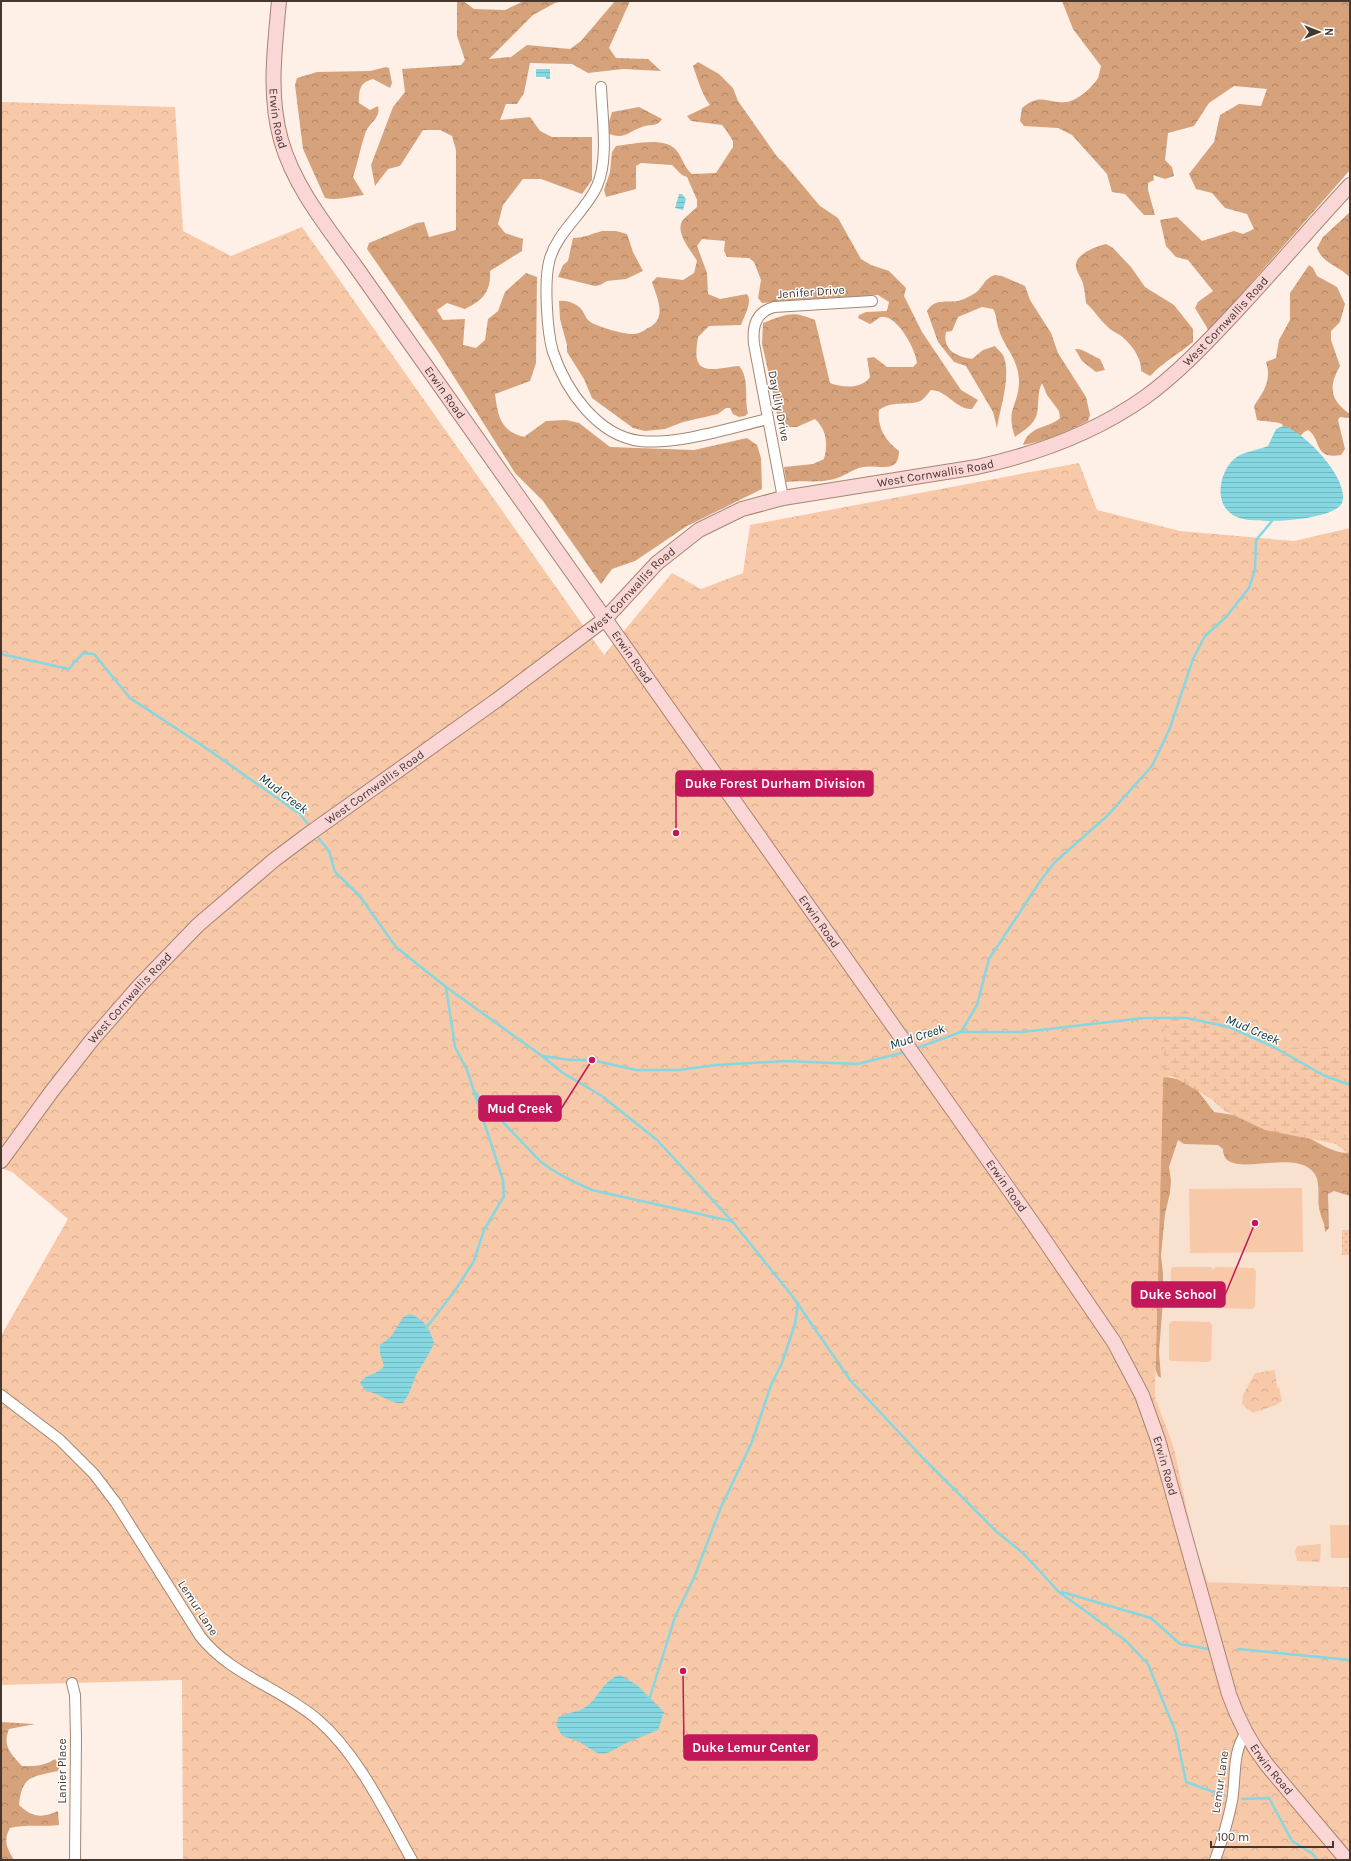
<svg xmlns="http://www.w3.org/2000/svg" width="1351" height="1861" viewBox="0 0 1351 1861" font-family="Karla,sans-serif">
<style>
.built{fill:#f9e1d0}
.grass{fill:url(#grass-dots)}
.forest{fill:url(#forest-crowns)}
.wetland{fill:url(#wetland-marsh)}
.park{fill:url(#park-crowns)}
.pitch{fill:#f8c9a8}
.water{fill:url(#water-rules)}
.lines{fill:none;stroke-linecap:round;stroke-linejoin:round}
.stream{stroke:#85d7e1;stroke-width:2.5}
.street-casing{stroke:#a58671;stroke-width:12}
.secondary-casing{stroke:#a58671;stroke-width:16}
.street{stroke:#fff;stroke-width:10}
.secondary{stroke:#fad6d7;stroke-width:14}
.labels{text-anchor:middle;stroke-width:3;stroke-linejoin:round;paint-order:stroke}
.street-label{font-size:12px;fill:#45372e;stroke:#fff}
.water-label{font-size:13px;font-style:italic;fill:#0a3338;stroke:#fff}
.leader{fill:none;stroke:#c2185b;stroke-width:1.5}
.callout-dot{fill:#c2185b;stroke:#fff;stroke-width:1.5}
.callout{fill:#c2185b;stroke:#c2185b;stroke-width:1.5}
.callout-label{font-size:13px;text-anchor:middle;font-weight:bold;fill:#fff}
</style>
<defs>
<pattern id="grass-dots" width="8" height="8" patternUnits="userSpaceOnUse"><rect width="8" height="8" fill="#f8c9a8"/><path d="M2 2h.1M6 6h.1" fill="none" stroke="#d6ad91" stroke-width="1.8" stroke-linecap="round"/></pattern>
<pattern id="forest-crowns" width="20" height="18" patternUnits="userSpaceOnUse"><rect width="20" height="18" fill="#d6a27c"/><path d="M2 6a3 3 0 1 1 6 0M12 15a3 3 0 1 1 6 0" fill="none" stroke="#af8566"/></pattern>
<pattern id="wetland-marsh" width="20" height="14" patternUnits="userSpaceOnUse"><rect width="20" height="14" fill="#f8c9a8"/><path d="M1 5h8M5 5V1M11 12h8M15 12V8" fill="none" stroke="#d6ad91"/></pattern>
<pattern id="park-crowns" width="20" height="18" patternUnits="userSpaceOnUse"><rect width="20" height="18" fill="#f8c9a8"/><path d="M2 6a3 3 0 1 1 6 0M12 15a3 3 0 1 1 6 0" fill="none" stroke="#d6ad91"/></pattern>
<pattern id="water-rules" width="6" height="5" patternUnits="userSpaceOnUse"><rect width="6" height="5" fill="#85d7e1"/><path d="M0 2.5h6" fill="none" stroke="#74b9c1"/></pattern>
</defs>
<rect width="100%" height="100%" fill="#fef0e7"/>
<path class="built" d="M1165 1011 1350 1050V1587L1208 1582 1195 1548 1174 1448 1155 1397Z"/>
<rect class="grass" x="1342" y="1230" width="8" height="25"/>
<g class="forest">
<path d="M463 1 474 9 505 10 524 1H563L555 3 533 15 489 59 511 57 527 45 570 49 581 41 615 1H630L609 48 616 58 648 59 661 71 623 69 588 73 572 64 530 63 524 93 517 104H506L500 120 530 117 540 131 552 137H592V180L582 194 541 179H523L503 205 498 224 505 233 523 239 522 251 490 271C491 291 484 300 465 309L447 303 437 310 443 320 465 319 463 345 476 348 485 340 488 319 498 311 505 292 526 273 537 277 536 363 530 381 495 394C498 416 500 431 524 437L546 421 566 420 579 423 610 447 694 450 747 438 757 445 761 458 762 489 687 526 635 561 612 569 601 584 543 501 515 473 437 350 367 249 369 243 417 223 424 222 429 237 456 230V150L452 136 440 130H423L400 166 388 169 375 186 371 165 393 107 405 92 402 69 461 65 465 60 457 36V2Z"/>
<path d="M1062 1H1350V170L1209 331 1195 308 1198 302 1213 291 1188 260 1176 257 1166 246 1160 220 1177 217 1202 241 1234 231 1243 234 1254 229 1247 214 1225 208 1212 193 1196 189 1189 174 1214 142 1220 115 1239 104 1261 106 1267 89 1234 86 1209 103 1194 126 1168 133 1165 160 1172 167 1174 176 1165 179 1153 175 1154 180 1148 183V190L1155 215H1144L1125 194 1112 192 1107 174 1072 135 1058 128 1024 126 1020 121 1022 108C1042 92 1045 104 1066 102 1077 101 1092 88 1098 78 1099 75 1100 70 1101 66L1073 29Z"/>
<path d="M698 62 719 74 733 88 738 101 778 158 783 162 820 206 838 218 861 259 871 265 889 271 906 288 904 296 922 332 961 390 978 400 972 409C956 410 947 390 931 390 928 393 926 397 922 400 911 407 894 399 879 410 877 427 885 441 899 451 899 475 878 464 863 467 852 469 841 479 829 480 815 483 800 480 786 482L784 467 813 464 824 459C828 444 827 430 815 419L797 427H782L778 423 775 401 762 344 763 323C786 314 792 310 815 320L830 383C843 388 862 389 870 377L867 358 874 357 887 367H913L917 363C916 350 897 314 881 317 878 318 874 322 870 324L858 318 859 315 866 312 887 311 889 302 878 295 762 303 758 298 761 280 754 262 749 258 727 257 724 251 725 241 702 239 697 246 707 273 708 294 720 299 747 294C753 302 744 316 741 325L709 326 698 337C697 344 695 356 698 362 703 375 729 366 739 366 750 378 744 399 748 413L745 416 739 417 733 414 730 408H726L718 414 683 422 665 429 645 431 633 428 592 398 584 379 567 352V345L560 319 559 301C566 300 576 303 581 309 584 312 585 317 588 320 593 326 626 335 634 334 639 334 645 330 648 328 668 319 657 298 652 282L657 277 683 280 694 273 697 261C691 250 674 232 683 220 687 215 693 211 697 207V200L687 177 682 175 672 165 641 163 636 166V189L606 197 604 190 610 172 612 152 616 146C632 144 665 136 676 150 683 158 684 168 692 174L716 173 733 147V141L726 130 722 125 691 121 687 116 710 105C701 93 698 80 693 66Z"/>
<path d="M386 67 389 68 392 83 390 88 373 79C359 83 359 90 359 103L370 110 378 106C381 119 369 122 365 134 360 148 358 163 353 177L364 195C351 196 338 201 325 198L303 149 295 85 297 78 317 72 370 71Z"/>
<path d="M639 107 662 119C658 127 649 124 642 127 629 131 623 142 606 132L612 112Z"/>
<path d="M1350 212V277C1339 266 1323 264 1317 248L1323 237Z"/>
<path d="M602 231H616L627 234 633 252 643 271 626 279 607 281 600 285 595 286 558 277 563 265 568 261 573 238C584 238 591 234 602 231Z"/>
<path d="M1106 244 1113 248 1131 267 1145 287 1174 305 1193 329V342C1179 354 1163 362 1150 376L1141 371C1142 357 1130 343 1120 335 1115 332 1110 330 1107 326 1099 319 1094 310 1086 303 1085 297 1085 290 1083 284 1082 279 1077 273 1076 267 1074 254 1097 246 1106 244Z"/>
<path d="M1309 265 1313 268 1317 276 1337 287 1345 304 1340 322 1331 331V340L1340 366C1328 387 1330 400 1350 414V418L1340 417 1338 420 1345 449 1341 455C1313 460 1322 439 1308 430L1304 432 1296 441 1287 438 1282 424C1273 420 1266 423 1257 420L1254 406C1264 391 1272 380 1266 362L1276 358 1279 340 1290 320V293Z"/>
<path d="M995 275 1002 276 1025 286 1030 300 1051 333 1058 353 1086 397 1090 415 1088 421C1066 432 1047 441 1023 445 1029 425 1050 428 1060 418L1059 411 1047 395 1042 383C1037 393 1039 403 1037 414 1034 425 1023 431 1015 437 1005 408 1019 406 1019 381 1018 356 1003 347 998 327 996 320 997 316 993 309L982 307 958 317 952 331 946 332C942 350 957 357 972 359L983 350 995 346C997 349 1001 352 1003 355 1012 375 1000 408 997 428L993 412 966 366 954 362 938 342 927 311C935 298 945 303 958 301 962 300 966 298 970 296 984 290 982 279 995 275Z"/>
<path d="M1075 349C1083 348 1092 356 1100 359L1105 370 1096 372 1082 361Z"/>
<path d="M1165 1077C1196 1081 1196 1089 1214 1112 1244 1116 1274 1122 1301 1134 1317 1141 1332 1154 1350 1153V1196L1334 1191 1328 1194 1329 1228 1325 1232C1325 1222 1322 1221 1320 1212 1316 1200 1322 1184 1314 1173 1294 1146 1223 1183 1223 1149L1218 1145 1184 1144 1178 1140 1169 1167 1171 1181 1170 1193 1165 1214 1161 1255 1163 1274V1300L1159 1352 1161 1378 1158 1376 1149 1352 1150 1081Z"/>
<path d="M1 1722 35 1724 9 1729C2 1746 11 1754 22 1766 35 1766 45 1766 55 1759L60 1766 58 1771C32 1777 22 1775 19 1805 33 1818 42 1818 58 1811L59 1825C42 1827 26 1824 10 1828 3 1841 7 1848 14 1860H1Z"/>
</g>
<path class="wetland" d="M906 928 1350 1012V1155L1336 1144 1265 1130 1225 1111 1210 1098 1172 1076 1134 1082Z"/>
<g class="park">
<path d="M1 102 175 107 183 231 231 256 302 227 604 655 672 573 701 589 743 573 750 525 1079 463 1097 510 1180 531 1294 541 1350 528V1050L1281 1047 1225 1012 1165 1011 1155 1397 1174 1448 1195 1548 1208 1582 1350 1587V1860H183L182 1680 1 1685V1336L68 1219 12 1172 1 1168Z"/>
<path d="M1275 1370 1277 1388 1279 1387 1282 1401 1276 1405 1253 1413 1242 1404 1243 1395 1255 1373Z"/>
<path d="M1321 1544 1320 1562 1297 1561C1297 1555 1292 1552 1298 1546Z"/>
</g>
<g class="pitch">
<path d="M1302 1188 1303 1252 1190 1253 1189 1189Z"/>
<path d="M1173 1267H1211L1213 1270 1216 1267 1254 1268 1256 1271 1255 1306 1252 1309 1215 1308 1213 1305 1210 1308H1173L1170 1305 1171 1269Z"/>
<path d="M1172 1321 1210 1322 1212 1325 1211 1360 1208 1362 1171 1361 1169 1359V1324Z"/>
<path d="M1330 1525H1350V1558H1331Z"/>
</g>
<g class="water">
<path d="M536 69H550V79H546V77H536Z"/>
<path d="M679 194H682L686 199 683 210 675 208Z"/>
<path d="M1283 426C1303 430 1351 480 1342 503 1333 521 1255 525 1237 517 1213 507 1218 474 1234 459 1242 452 1258 450 1268 446L1276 429Z"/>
<path d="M410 1314C424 1319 429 1328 434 1342 430 1354 422 1364 416 1375 412 1385 410 1394 403 1403 391 1405 380 1393 366 1391L360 1383C365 1374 378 1375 384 1366L380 1353V1344C399 1336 396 1318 410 1314Z"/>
<path d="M620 1675 637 1685 664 1712 658 1730 626 1743 610 1752 602 1754 595 1752 578 1741 562 1736 556 1724 558 1718C566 1712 578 1713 587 1706 599 1697 604 1679 620 1675Z"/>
</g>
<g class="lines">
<g class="stream">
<path d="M1 654 69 669 83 653 94 654 130 698 203 746 300 814 311 828"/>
<path d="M316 835 329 851 335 872 359 895 396 947 446 987 542 1056 571 1060H592L636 1070H679L716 1065 787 1061 857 1064 906 1052"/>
<path d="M961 1032 977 1005 989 959 1041 880 1055 862 1108 815 1152 766 1170 728 1193 659 1205 636 1226 617 1249 588 1255 570 1256 540 1272 521"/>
<path d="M914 1049 961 1032H1022L1144 1018H1187L1229 1027 1272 1046 1323 1075 1350 1085"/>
<path d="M542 1056 563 1073 602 1096 657 1140 732 1221 793 1297 850 1380 922 1457 998 1533 1024 1554 1059 1592 1125 1640 1148 1664 1176 1733 1186 1782 1225 1796"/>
<path d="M474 1092 540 1161C556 1174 574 1182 592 1190L731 1221"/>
<path d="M426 1328 454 1292 474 1261 484 1230 504 1196 503 1180 467 1070 455 1047 446 987"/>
<path d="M1062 1592 1151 1618 1180 1644 1208 1649"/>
<path d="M1238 1649 1350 1660"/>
<path d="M647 1699 650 1697 675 1617 693 1580 721 1507 752 1442 771 1385 782 1363 795 1324 798 1303"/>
<path d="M1242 1799 1269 1798 1292 1841 1313 1854 1317 1860"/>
</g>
<defs>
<g id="street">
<path d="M601 87C602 116 609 160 597 186 585 213 556 232 549 262 544 283 547 332 553 352 566 391 598 436 640 441 678 445 730 428 768 419"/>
<path d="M783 498 754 344C752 326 756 312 774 307L872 301"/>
<path d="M1 1395 60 1440 94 1474 116 1503 200 1636C230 1675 281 1688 318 1720 358 1754 386 1814 412 1860"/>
<path d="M72 1683 75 1695 76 1737 75 1860"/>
<path d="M1215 1860C1222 1841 1228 1821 1232 1801 1236 1779 1232 1751 1246 1733"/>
</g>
<g id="secondary">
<path id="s1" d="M279 1C275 47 268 94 281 140 294 187 328 228 356 267L1032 1222 1114 1342 1142 1395 1158 1440 1229 1694C1238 1720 1250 1743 1267 1765L1347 1860"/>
<path id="s2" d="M1 1161 52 1091 92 1040 140 985 198 925 274 860 306 836 497 700 605 619 657 563 699 530 742 509 783 498 977 467C1037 454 1094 433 1144 398 1180 372 1210 339 1240 307 1277 267 1313 225 1350 185"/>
</g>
</defs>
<use href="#street" class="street-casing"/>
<use href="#secondary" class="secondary-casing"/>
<use href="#street" class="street"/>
<use href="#secondary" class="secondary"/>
</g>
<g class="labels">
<g class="street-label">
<text dy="4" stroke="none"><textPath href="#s1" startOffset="118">Erwin Road</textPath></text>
<text transform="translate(811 292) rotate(-4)" y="4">Jenifer Drive</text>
<text dy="4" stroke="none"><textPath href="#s2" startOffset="1528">West Cornwallis Road</textPath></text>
<text dy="4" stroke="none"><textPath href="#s1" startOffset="442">Erwin Road</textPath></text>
<text transform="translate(779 406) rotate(79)" y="4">Day Lily Drive</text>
<text dy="4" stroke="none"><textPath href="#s2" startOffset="1192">West Cornwallis Road</textPath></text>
<text dy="4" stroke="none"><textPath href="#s2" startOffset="856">West Cornwallis Road</textPath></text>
<text dy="4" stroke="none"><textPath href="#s1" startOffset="766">Erwin Road</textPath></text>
<text dy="4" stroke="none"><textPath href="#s2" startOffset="532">West Cornwallis Road</textPath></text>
<text dy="4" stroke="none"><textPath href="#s1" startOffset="1090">Erwin Road</textPath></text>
<text dy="4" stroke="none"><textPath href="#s2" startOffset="208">West Cornwallis Road</textPath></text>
<text dy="4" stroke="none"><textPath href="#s1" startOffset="1414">Erwin Road</textPath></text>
<text dy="4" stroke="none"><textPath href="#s1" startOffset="1738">Erwin Road</textPath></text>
<text transform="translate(198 1608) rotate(57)" y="4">Lemur Lane</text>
<text dy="4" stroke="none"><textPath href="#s1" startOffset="2062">Erwin Road</textPath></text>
<text transform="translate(62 1771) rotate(-90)" y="4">Lanier Place</text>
<text transform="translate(1220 1782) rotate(-82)" y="4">Lemur Lane</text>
</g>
<g class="water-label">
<text transform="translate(284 793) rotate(37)" y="5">Mud Creek</text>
<text transform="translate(1253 1029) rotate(23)" y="5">Mud Creek</text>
<text transform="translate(917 1036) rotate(-18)" y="5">Mud Creek</text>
</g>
</g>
<path class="leader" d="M676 833L676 783M592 1060L561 1109M1255 1223L1225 1295M683 1671L684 1748"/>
<g class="callout-dot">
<circle cx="676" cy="833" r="4"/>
<circle cx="592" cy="1060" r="4"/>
<circle cx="1255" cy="1223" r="4"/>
<circle cx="683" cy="1671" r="4"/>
</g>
<g class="callout">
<rect x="676" y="771" width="197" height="25" rx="4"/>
<rect x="479" y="1096" width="82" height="25" rx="4"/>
<rect x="1132" y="1282" width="93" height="25" rx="4"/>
<rect x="684" y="1735" width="133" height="25" rx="4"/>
</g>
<g class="callout-label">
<text x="775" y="788">Duke Forest Durham Division</text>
<text x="520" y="1113">Mud Creek</text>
<text x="1178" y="1299">Duke School</text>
<text x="751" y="1752">Duke Lemur Center</text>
</g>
<rect width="1351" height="1861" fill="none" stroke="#45372e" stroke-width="4"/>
<g transform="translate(1319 32) rotate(90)" stroke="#ffffff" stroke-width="3" paint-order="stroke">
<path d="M0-3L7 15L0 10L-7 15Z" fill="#45372e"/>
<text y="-6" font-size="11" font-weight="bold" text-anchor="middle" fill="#45372e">N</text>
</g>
<path d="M1211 1841v6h122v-6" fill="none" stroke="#45372e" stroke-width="2"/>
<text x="1217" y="1841" font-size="12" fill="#45372e" stroke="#ffffff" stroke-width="3" paint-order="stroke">100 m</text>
</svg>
